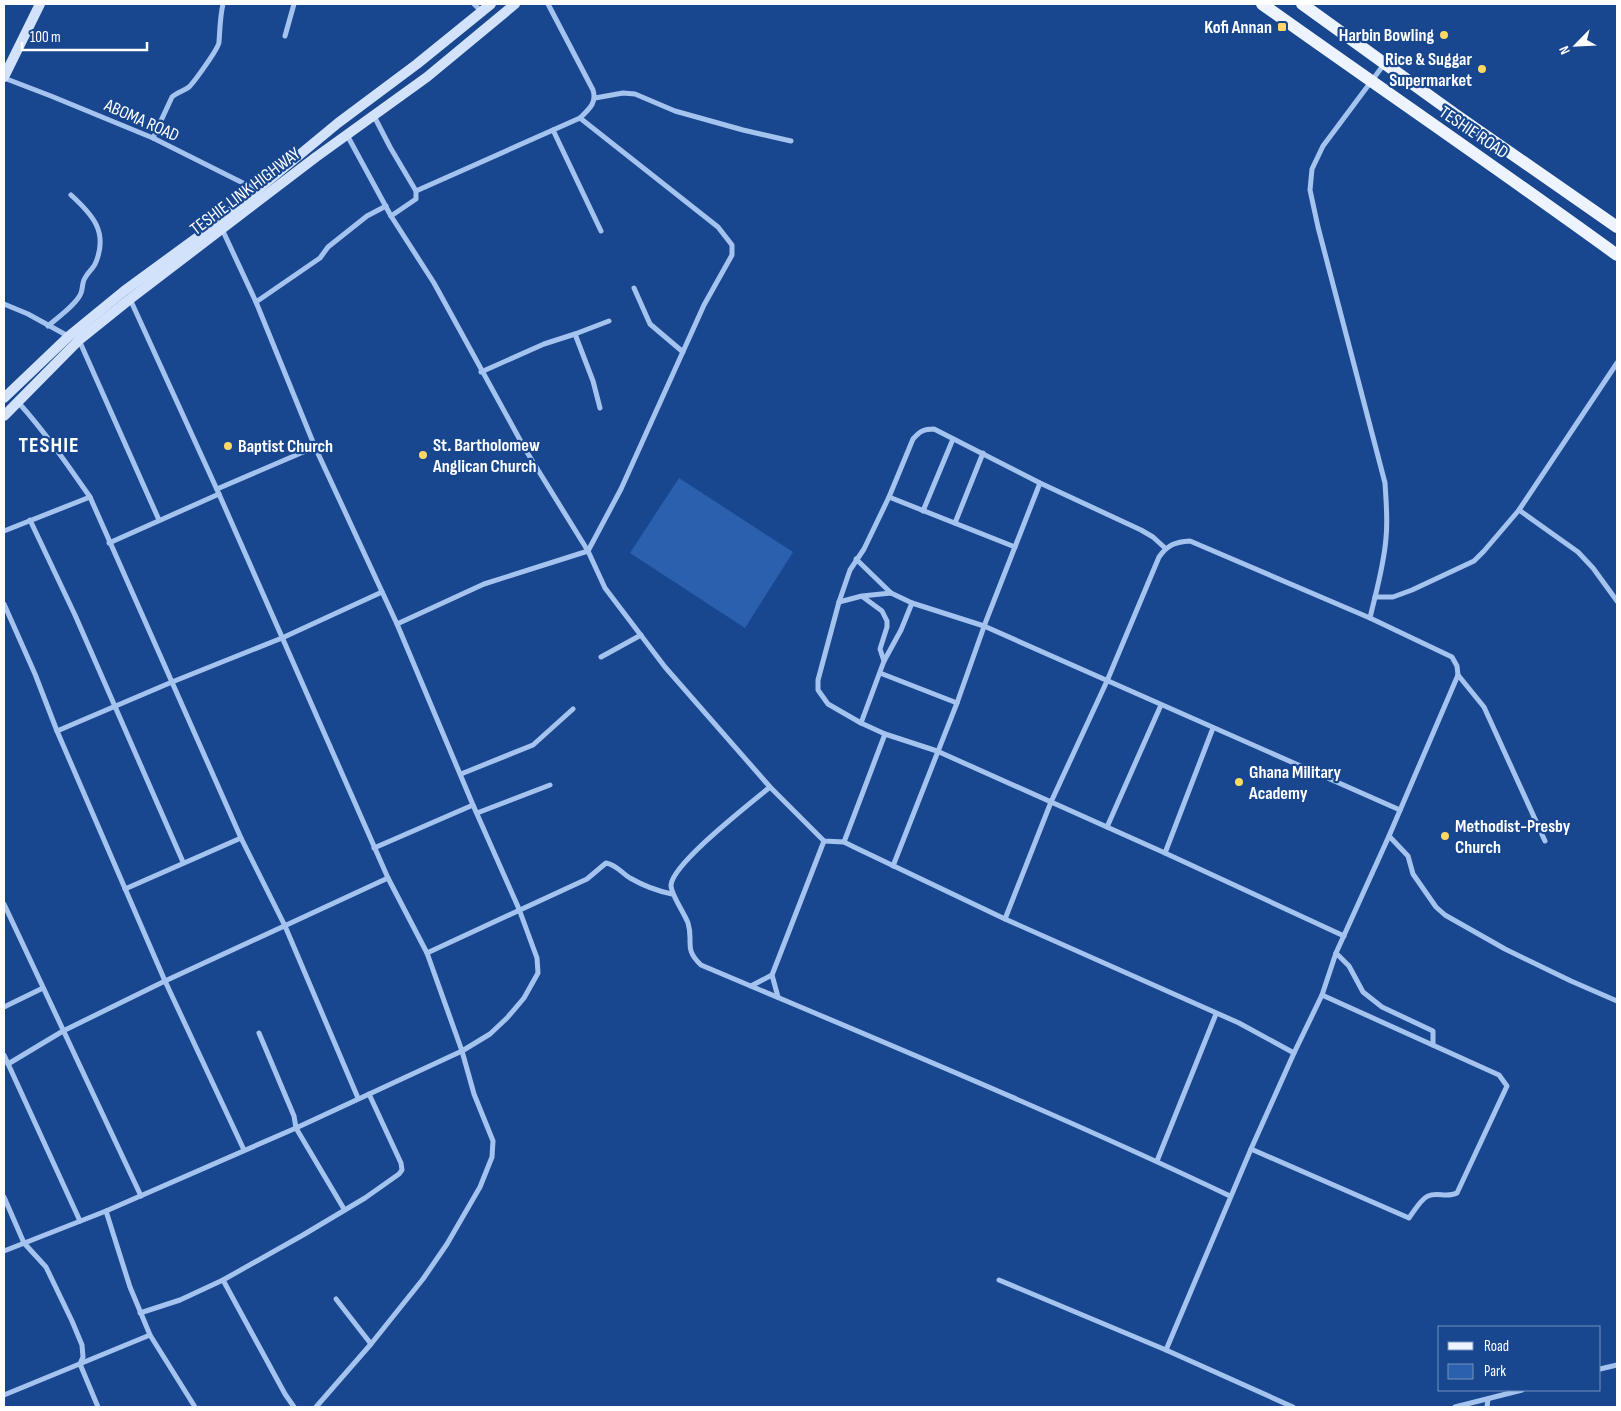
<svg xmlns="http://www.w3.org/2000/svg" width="1621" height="1411" viewBox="0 0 1621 1411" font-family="'Sofia Sans Condensed',sans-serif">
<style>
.green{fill:#2b60ae}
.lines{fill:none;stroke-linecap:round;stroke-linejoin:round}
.street{stroke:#a5c3ef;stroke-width:5}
.secondary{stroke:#d3e2fb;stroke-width:10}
.primary{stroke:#eef4ff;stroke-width:12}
.poi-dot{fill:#ffd964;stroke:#18478f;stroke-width:2}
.labels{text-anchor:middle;stroke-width:4.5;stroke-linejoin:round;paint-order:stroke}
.poi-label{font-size:18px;font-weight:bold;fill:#fff;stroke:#18478f;text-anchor:start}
.street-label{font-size:18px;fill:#fff;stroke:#18478f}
.district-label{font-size:22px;font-weight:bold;letter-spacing:1px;fill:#fff;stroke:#18478f}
</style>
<rect width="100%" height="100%" fill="#18478f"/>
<path class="green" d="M679 478 793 552 745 628 630 553Z"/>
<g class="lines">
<g class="street">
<path d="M474 4 481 11"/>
<path d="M285 36 294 4"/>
<path d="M4 78 51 96 153 138 257 190"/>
<path d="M595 98 623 93 635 94 675 111 743 130 791 141"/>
<path d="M374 116 390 147 416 191V199L391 216"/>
<path d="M553 130 601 231"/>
<path d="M347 135 391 216 434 283 525 449 588 551 605 588 665 667 770 787 824 841 844 842 854 847 1005 919 1239 1023 1294 1053"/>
<path d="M153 138 172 97C177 92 184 91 189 87 194 82 219 48 219 42 220 29 220 17 223 4"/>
<path d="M416 191 580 118C589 109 597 103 593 90L548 4"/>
<path d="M634 288 650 324 683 352"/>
<path d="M130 299 219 494 388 878 427 953 462 1051 474 1094 493 1141 492 1157 480 1187 447 1244 423 1279 371 1344 316 1407"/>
<path d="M256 302 320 258 328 247 367 216 386 206"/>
<path d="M4 304 28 314 68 336"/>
<path d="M48 326C58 317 77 304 81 293 83 288 82 282 85 278 88 272 94 268 96 262 108 232 93 215 71 195"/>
<path d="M575 334 593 381 600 408"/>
<path d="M79 340 159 520"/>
<path d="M481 372 544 344 575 334 609 321"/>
<path d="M18 402C45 432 67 464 90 497L241 838 285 926 358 1098"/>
<path d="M217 489 315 447"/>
<path d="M889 497 1015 547"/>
<path d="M1519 510 1578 552 1593 568 1617 601"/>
<path d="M923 511 953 439"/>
<path d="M30 520 75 615 183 862"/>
<path d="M955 523 983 453"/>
<path d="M4 531 90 497"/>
<path d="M109 543 219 494"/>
<path d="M1165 548 1153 537 1141 530 1040 483 934 429C924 429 920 431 913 439L889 497 864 549 850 570 839 602 818 680V690L828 704 861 723 885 734 937 751 1165 853 1344 936"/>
<path d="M856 559 891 593"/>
<path d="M863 597 882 611 887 621V627L880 649 884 661"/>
<path d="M1375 597H1393L1412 590 1474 561 1484 551 1519 510 1617 363"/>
<path d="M839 602 862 596 891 593 912 603 984 626 1400 810"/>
<path d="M4 604 35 674 57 731 165 981 244 1150"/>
<path d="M1370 618C1376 592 1384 565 1386 538 1388 519 1386 501 1385 483L1318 227 1310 190 1312 169 1323 146 1385 63"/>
<path d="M397 624 484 584 588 551 621 489 704 305 732 255V245L718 227 580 118"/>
<path d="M601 657 641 635"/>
<path d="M880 673 957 703"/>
<path d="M1458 675 1484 707 1545 841"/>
<path d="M861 723 884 661 901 630 912 603"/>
<path d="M57 731 172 682 282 638 382 592"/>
<path d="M461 774 533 745 573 709"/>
<path d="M770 787C751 803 673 863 671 885 671 895 684 912 688 923 694 942 683 948 701 965 878 1040 1056 1113 1230 1196"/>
<path d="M477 813 550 785"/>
<path d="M1107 827 1161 705"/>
<path d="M1389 836 1408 856 1413 874 1436 907 1445 915 1505 949 1571 981 1617 1001"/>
<path d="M844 842 885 734"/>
<path d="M374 848 473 805"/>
<path d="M1165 853 1213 728"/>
<path d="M893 866 957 703 986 621 1040 483"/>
<path d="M125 889 241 838"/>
<path d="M4 904 141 1196"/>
<path d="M1005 919 1051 802 1107 681 1159 557C1168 544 1176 542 1190 541L1370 618 1452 657 1457 666 1458 675 1389 836 1336 953 1322 995 1294 1053 1251 1149 1166 1350"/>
<path d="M427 953 587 879 606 863C615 864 622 873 630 878 644 886 657 891 672 894"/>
<path d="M1336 953 1349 966 1363 992 1382 1007 1433 1031V1045"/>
<path d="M751 986 772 975"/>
<path d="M778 997 772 975 824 841"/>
<path d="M4 1007 43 988"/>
<path d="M259 1033 294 1116 296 1128 344 1209"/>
<path d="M4 1055 80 1221"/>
<path d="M8 1064 63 1031 165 981 388 878"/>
<path d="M1251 1149 1409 1218C1414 1211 1421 1199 1428 1196 1437 1192 1447 1198 1457 1193L1507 1086 1499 1075 1322 995"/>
<path d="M1157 1161 1216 1014"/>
<path d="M4 1197 24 1243 46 1267 72 1321 82 1345 83 1357 80 1364 98 1407"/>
<path d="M106 1211 296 1128 462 1051 490 1034 507 1018 524 998 538 973 537 958 519 909 473 805 397 624 315 447 256 302 222 229"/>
<path d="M4 1251 106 1211 130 1287 150 1335 195 1407"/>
<path d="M223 1280 285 1394 294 1407"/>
<path d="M999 1280 1166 1350 1293 1407"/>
<path d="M336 1299 371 1344"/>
<path d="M140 1313 180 1300 223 1280 303 1235 365 1198 399 1174 402 1170 401 1163 369 1094"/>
<path d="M1600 1369 1617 1365"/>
<path d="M4 1395 150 1335"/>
<path d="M1455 1407 1522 1390"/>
<path d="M1487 1407 1488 1399"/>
</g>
<g class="secondary">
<path d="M4 77 40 4"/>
<path d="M4 398 69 336 124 291 217 223 338 123 417 64 491 4"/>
<path d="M4 416 79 340 130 299 316 157 427 77 515 4"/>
</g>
<g class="primary">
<path d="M1262 4C1380 88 1500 170 1617 255"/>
<path d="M1302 4 1456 115 1617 227"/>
</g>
</g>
<g class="poi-dot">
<rect x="1277" y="22" width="10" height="10" rx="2.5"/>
<circle cx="1444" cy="35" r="5"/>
<circle cx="1482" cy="69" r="5"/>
<circle cx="228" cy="446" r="5"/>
<circle cx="423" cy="455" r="5"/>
<circle cx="1239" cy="782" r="5"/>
<circle cx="1445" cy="836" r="5"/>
</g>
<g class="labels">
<g class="poi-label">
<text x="1272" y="33" text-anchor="end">Kofi Annan</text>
<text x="1434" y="41" text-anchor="end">Harbin Bowling</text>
<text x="1472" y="65" text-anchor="end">Rice &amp; Suggar<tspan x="1472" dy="21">Supermarket</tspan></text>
<text x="433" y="451">St. Bartholomew<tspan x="433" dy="21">Anglican Church</tspan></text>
<text x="238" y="452">Baptist Church</text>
<text x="1249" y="778">Ghana Military<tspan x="1249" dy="21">Academy</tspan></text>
<text x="1455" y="832">Methodist-Presby<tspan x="1455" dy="21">Church</tspan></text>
</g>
<g class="street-label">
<text transform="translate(142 120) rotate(24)" y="6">ABOMA ROAD</text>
<text transform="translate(1474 132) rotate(34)" y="6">TESHIE ROAD</text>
<text transform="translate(245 191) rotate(-37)" y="6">TESHIE LINK HIGHWAY</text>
</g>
<g class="district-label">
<text x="49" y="452">TESHIE</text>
</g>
</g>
<rect width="1621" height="1411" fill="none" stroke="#ffffff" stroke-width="10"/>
<rect x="1438" y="1326" width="162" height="65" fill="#18478f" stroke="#7491bc"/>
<rect x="1448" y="1342" width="25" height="8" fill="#eef4ff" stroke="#7491bc"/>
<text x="1484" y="1351" font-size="15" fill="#ffffff">Road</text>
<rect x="1448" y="1364" width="25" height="15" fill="#2b60ae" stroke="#7491bc"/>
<text x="1484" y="1376" font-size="15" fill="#ffffff">Park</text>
<g transform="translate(1576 45) rotate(246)" stroke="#18478f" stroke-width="4" paint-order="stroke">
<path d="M0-4L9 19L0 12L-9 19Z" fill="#ffffff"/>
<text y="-8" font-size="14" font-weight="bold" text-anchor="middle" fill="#ffffff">N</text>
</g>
<path d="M22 42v8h125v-8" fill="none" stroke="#ffffff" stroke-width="2.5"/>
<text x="30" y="42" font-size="15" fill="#ffffff" stroke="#18478f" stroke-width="4" paint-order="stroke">100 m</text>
</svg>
